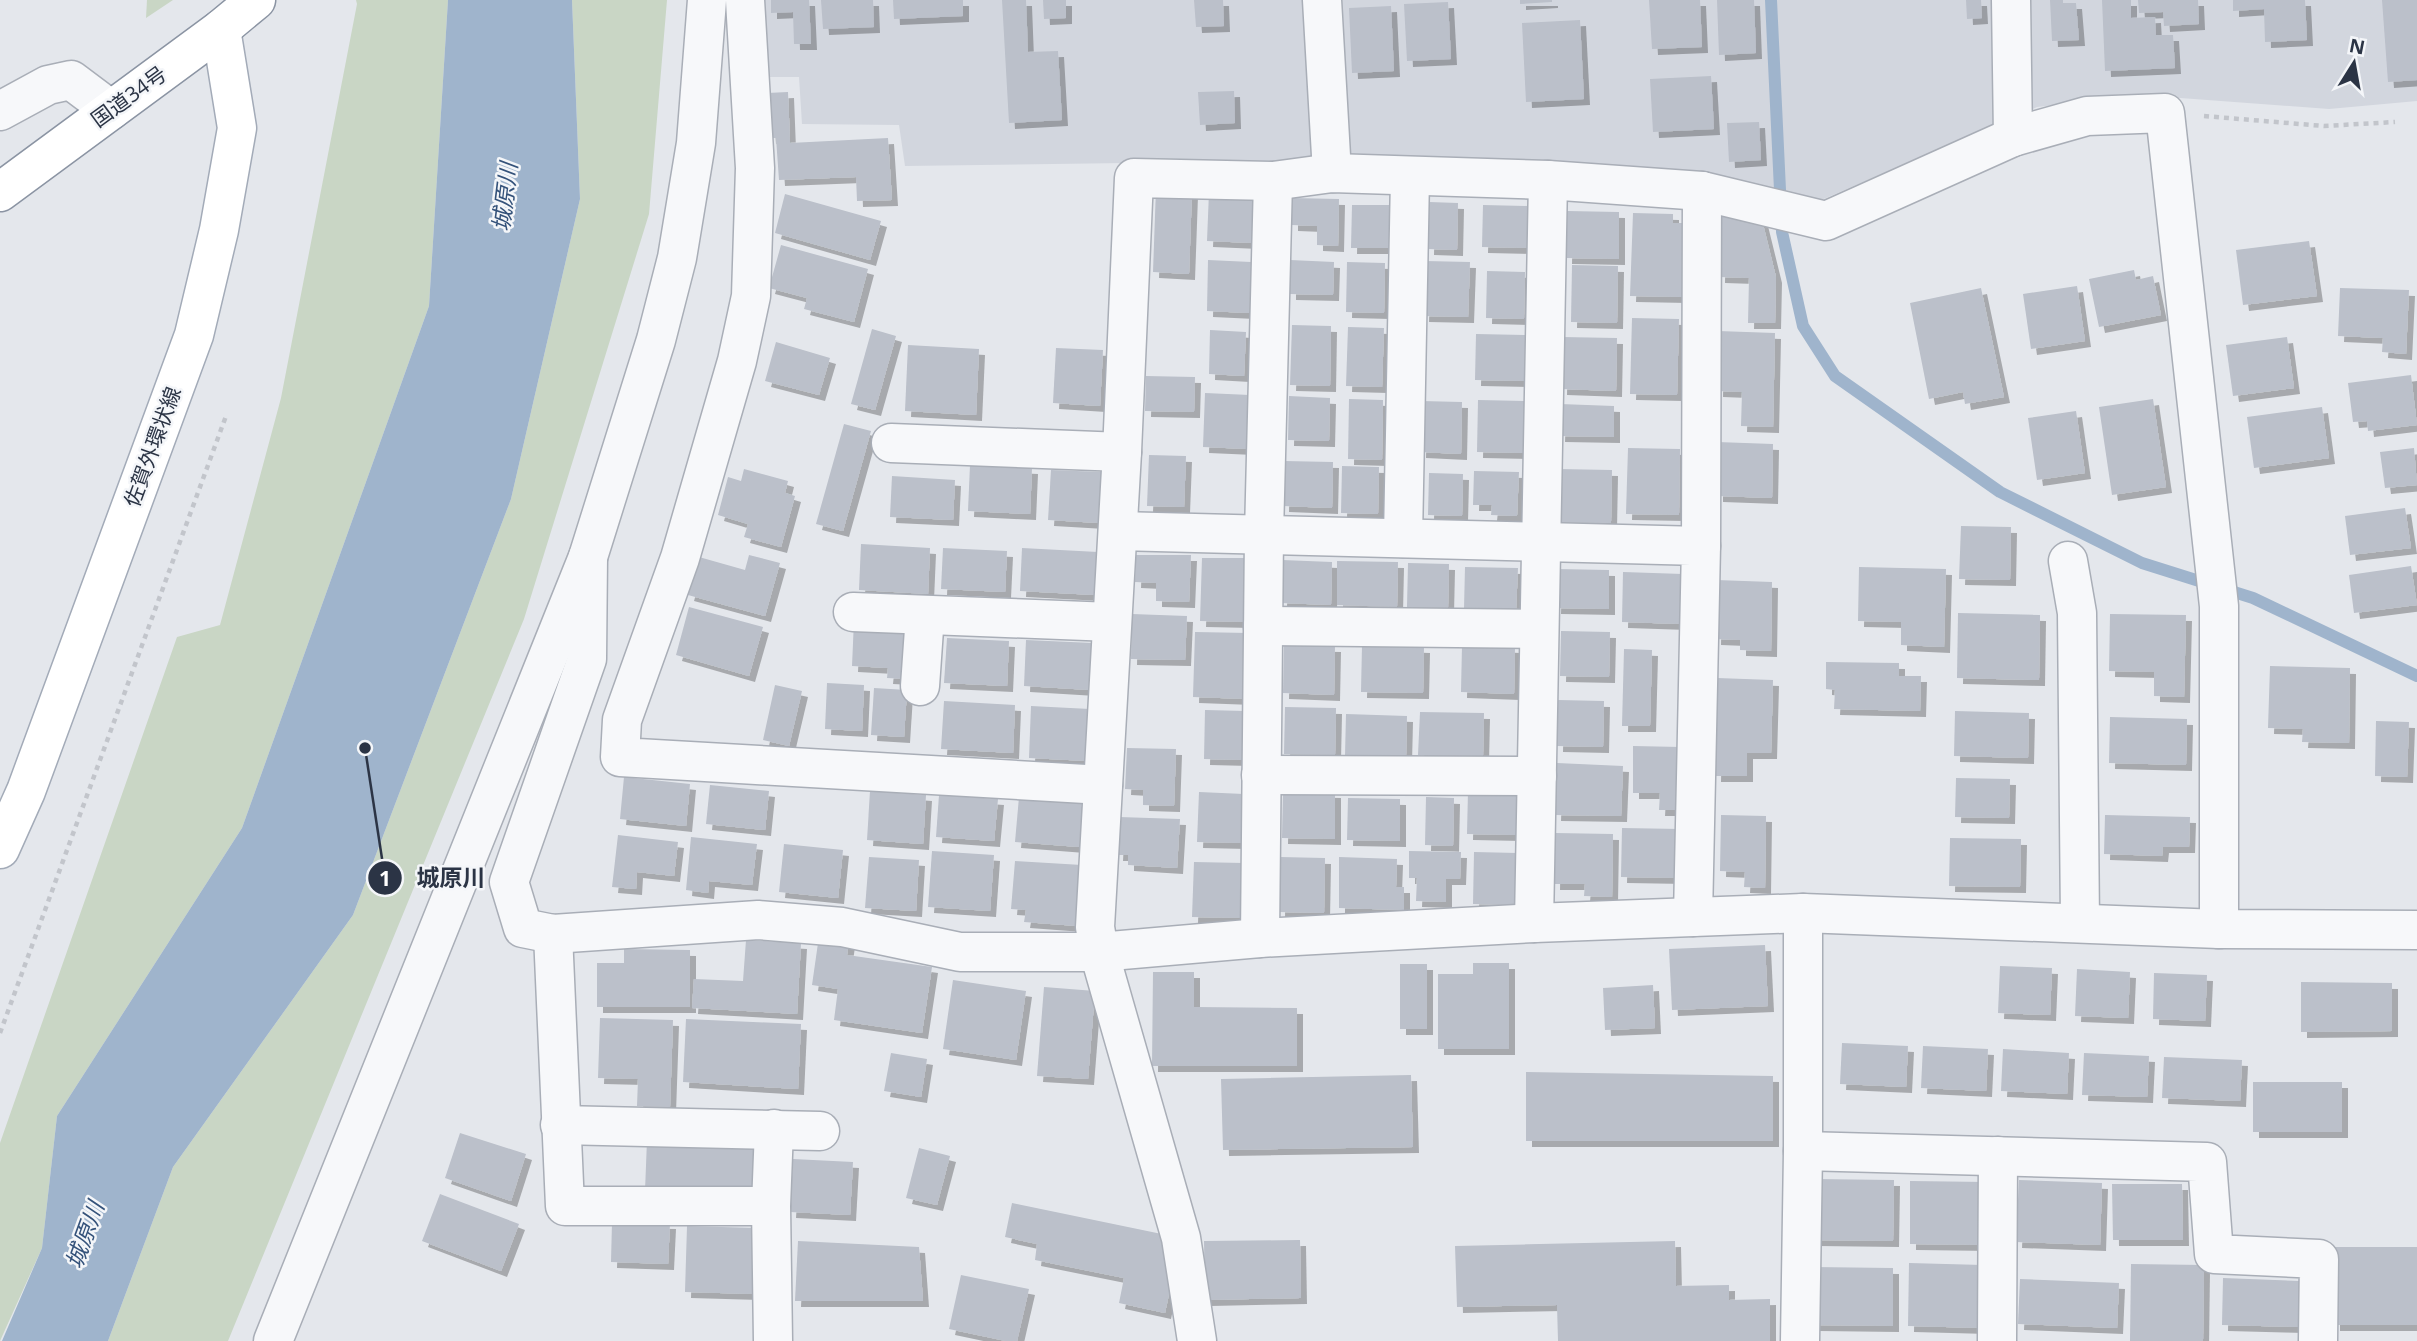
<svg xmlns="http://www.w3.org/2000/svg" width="2417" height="1341" viewBox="0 0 2417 1341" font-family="'Open Sans','Noto Sans JP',sans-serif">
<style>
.built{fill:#d2d6de}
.green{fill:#c9d6c5}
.water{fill:#9fb4cc}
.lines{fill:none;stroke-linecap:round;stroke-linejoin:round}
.stream{stroke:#9fb4cc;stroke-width:12}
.building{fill:#bbc0ca;filter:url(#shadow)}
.minor-casing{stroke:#a9aeb7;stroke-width:41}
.primary-casing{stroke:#a3abb8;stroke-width:41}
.trunk-casing{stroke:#8b94a3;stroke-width:41}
.path{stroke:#c2c5cb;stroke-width:4.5;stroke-dasharray:5 5;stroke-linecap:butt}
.minor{stroke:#f7f8fa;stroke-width:38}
.primary{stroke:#fff;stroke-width:38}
.trunk{stroke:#fff;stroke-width:38}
.labels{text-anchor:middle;stroke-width:5;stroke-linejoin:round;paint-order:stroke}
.street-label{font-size:21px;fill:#2b3445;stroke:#f4f6f9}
.water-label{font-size:23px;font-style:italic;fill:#34527a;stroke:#f4f6f9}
.leader{fill:none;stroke:#2b3445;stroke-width:2.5}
.callout-dot{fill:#2b3445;stroke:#f4f6f9;stroke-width:2.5}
.mark-label{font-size:21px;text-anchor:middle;font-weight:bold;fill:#fff}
.callout-label{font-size:23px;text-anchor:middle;font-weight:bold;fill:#2b3445;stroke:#f4f6f9;stroke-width:5;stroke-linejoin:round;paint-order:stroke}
</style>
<defs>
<filter id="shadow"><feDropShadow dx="6" dy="6" stdDeviation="0" flood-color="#0004"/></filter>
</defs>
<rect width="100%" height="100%" fill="#e4e7ec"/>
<path class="built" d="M761 0H2417V101L2329 109 2140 95 2037 107 1819 201 1701 172 1343 160 905 166 899 125 802 124 799 77H766Z"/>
<g class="green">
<path d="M147 0H173L146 18Z"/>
<path d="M356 0H448L429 306 242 828 57 1116 42 1248 0 1341V1143L177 637 220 625 281 398 357 4Z"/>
<path d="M572 0H667L649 214 524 619 228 1341H108L173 1167 353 915 511 499 580 199Z"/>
</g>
<path class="water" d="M448 0H572L580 199 511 499 353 915 173 1167 108 1341H2L42 1248 57 1116 242 828 429 306Z"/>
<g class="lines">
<path class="stream" d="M1771 0 1782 232 1803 326 1835 376 2000 492 2142 563 2253 598 2417 676"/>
</g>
<g class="building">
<path d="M771 0H809L811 44H794L793 12 771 13Z"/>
<path d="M821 0H873L874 27 823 29Z"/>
<path d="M893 0H963V16L894 19Z"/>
<path d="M1002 0H1026L1028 52 1058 51 1062 120 1009 123Z"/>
<path d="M1043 0H1066V18L1044 19Z"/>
<path d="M1194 0H1223L1224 26 1196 27Z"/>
<path d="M1520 0H1552V2L1520 4Z"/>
<path d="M1649 0H1700L1702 47 1652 49Z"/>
<path d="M1717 0H1754L1756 53 1719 55Z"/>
<path d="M1966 0H1981L1982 18 1967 19Z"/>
<path d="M2050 0H2063V3H2076L2079 40 2052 41Z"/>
<path d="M2102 0H2131V18L2155 17 2156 35H2173L2175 68 2105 71Z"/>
<path d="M2138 0H2198L2199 24 2164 26 2163 12 2139 13Z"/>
<path d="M2233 0H2305L2307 40 2265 42 2264 9 2233 11Z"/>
<path d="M2382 0H2417V80L2388 82Z"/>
<path d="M1448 2 1451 59 1407 61 1404 4Z"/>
<path d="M1391 6 1394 71 1352 73 1349 8Z"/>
<path d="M1580 20 1584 99 1526 102 1522 23Z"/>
<path d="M1711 76 1714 129 1653 132 1650 79Z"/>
<path d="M1234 91 1235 123 1200 125 1198 92Z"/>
<path d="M788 92 790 143 888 138 892 200 857 201 856 177 779 180 776 138H770L767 93Z"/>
<path d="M1759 122 1761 160 1729 162 1727 123Z"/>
<path d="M1156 188 1192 190 1189 274 1153 272Z"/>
<path d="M1209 192 1255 194 1253 243 1207 241Z"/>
<path d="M785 194 881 221 870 260 775 233Z"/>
<path d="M1292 198 1339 199 1338 246 1317 245V226L1292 225Z"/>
<path d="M1429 202 1458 203 1457 250 1428 249Z"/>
<path d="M1352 205H1390L1389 248H1351Z"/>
<path d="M1483 205 1529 206 1528 248 1482 247Z"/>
<path d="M1567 211 1619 212V259L1566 258Z"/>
<path d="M1633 213 1673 214V223H1684L1682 297 1630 296Z"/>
<path d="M1720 215 1761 216 1776 277 1775 323H1748L1749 278 1719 277Z"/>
<path d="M2309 241 2317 296 2243 305 2236 250Z"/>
<path d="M781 245 868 269 854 322 804 309 807 298 769 288Z"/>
<path d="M1208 260 1251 262 1249 313 1207 311Z"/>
<path d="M1290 260 1334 262 1333 295 1290 294Z"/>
<path d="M1425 261 1470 262 1468 317 1423 316Z"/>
<path d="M1347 262 1385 263 1384 313 1346 312Z"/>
<path d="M1572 265 1618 266 1617 323 1571 322Z"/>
<path d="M2134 270 2136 280 2153 276 2161 315 2099 327 2089 279Z"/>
<path d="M1487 271 1525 272 1524 319 1486 318Z"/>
<path d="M2077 286 2085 341 2031 349 2023 294Z"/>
<path d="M1981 288 2004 397 1965 404 1963 392 1929 399 1910 303Z"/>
<path d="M2340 288 2409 290 2406 354 2382 352 2383 338 2338 336Z"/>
<path d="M1632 318 1679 319 1677 395 1630 394Z"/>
<path d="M1292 325 1331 326 1330 386 1290 385Z"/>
<path d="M1348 327 1384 328 1382 387 1346 386Z"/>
<path d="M872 329 896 336 875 410 851 404Z"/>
<path d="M1210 330 1246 332 1244 376 1209 374Z"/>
<path d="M1718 331 1775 333 1773 427 1741 426 1742 392 1717 391Z"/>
<path d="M1476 334 1525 335 1524 381 1475 380Z"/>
<path d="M1562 337 1617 338 1616 391 1561 389Z"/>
<path d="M2287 337 2294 388 2233 396 2226 345Z"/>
<path d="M776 342 830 358 819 395 765 381Z"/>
<path d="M908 345 979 349 976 415 905 411Z"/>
<path d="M1056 348 1103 350 1100 406 1053 403Z"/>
<path d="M2411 375 2417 425 2368 431 2367 421 2353 422 2348 383Z"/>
<path d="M1146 376 1195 377 1194 412 1145 411Z"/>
<path d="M1205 393 1250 395 1248 449 1203 447Z"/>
<path d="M1289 396 1330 398 1329 441 1288 440Z"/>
<path d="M1349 399 1383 400 1382 460 1348 459Z"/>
<path d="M2153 399 2166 487 2112 495 2099 407Z"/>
<path d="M1478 400 1525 401 1524 453 1477 452Z"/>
<path d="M1421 401 1462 402 1461 454 1420 452Z"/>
<path d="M1560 404 1614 406V437L1559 436Z"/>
<path d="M2322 407 2329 458 2254 468 2247 417Z"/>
<path d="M2076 411 2085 473 2037 480 2028 418Z"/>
<path d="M844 424 871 431 843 531 816 524Z"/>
<path d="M1717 442 1773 444 1772 498 1717 496Z"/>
<path d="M1628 448 1680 449 1679 515 1626 514Z"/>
<path d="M2414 448 2417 485 2385 488 2380 452Z"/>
<path d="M1149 455 1186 456 1184 507 1147 506Z"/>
<path d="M1284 461 1333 462 1332 508 1283 506Z"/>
<path d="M970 465 1032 468 1030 514 968 511Z"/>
<path d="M1342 466 1379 467 1378 514 1341 513Z"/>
<path d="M744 469 788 481 785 493 795 496 781 547 744 537 748 524 718 515 728 477 741 481Z"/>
<path d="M1558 469 1612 470 1611 523 1557 522Z"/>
<path d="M1051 470 1102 472 1099 523 1048 520Z"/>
<path d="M1474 471 1519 472 1517 516 1491 515 1492 505H1473Z"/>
<path d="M1429 473 1463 474 1462 516 1428 515Z"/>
<path d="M892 476 955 480 953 520 890 517Z"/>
<path d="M2405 508 2411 548 2350 555 2345 516Z"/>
<path d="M1961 526 2011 527 2010 580 1959 579Z"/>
<path d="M861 544 930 548 928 594 859 590Z"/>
<path d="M943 548 1007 551 1005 592 941 589Z"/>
<path d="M1022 548 1098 552 1095 595 1020 591Z"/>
<path d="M749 555 780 563 765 616 688 595 699 557 745 570Z"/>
<path d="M1136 555H1191L1189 602 1156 601V583L1135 582Z"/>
<path d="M1202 558H1247L1246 622 1200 621Z"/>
<path d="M1282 560 1332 562 1331 605 1281 603Z"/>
<path d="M1337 561 1398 562 1397 607 1337 605Z"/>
<path d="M1408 563 1449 564 1448 608 1407 607Z"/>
<path d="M2411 566 2417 605 2354 613 2349 575Z"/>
<path d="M1465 567 1518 568 1516 610 1464 609Z"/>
<path d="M1859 567 1946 569 1944 647 1901 645V622L1858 621Z"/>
<path d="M1556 569 1609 570V609L1555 608Z"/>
<path d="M1623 572 1683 574 1682 624 1622 622Z"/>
<path d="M1716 580 1772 582 1771 651 1740 650V640L1715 639Z"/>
<path d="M689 607 763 627 749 676 676 655Z"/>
<path d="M1958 613 2040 615 2039 680 1957 678Z"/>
<path d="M1132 614 1187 616 1185 660 1131 659Z"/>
<path d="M2110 614 2186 615 2184 697 2154 696V672L2109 671Z"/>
<path d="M854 620 910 623 907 679 887 678 888 668 852 666Z"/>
<path d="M1561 631 1610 632 1609 677 1560 676Z"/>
<path d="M1195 632 1249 633 1247 699 1193 697Z"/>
<path d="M947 638 1009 641 1007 686 944 683Z"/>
<path d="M1026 640 1093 643 1090 690 1024 686Z"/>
<path d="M1284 645 1335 646 1334 695 1283 693Z"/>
<path d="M1362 645 1424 647 1423 693 1361 692Z"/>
<path d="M1462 645 1515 647 1514 694 1461 692Z"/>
<path d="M1624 649 1652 650 1650 726H1622Z"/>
<path d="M1826 662 1899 663V676H1921L1920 711 1834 709 1835 690 1826 689Z"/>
<path d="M2270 666 2350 668 2349 743 2302 742 2303 729 2268 728Z"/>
<path d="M1717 678 1773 680 1771 753H1747V776H1715Z"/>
<path d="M827 683 864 685 862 731 825 729Z"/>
<path d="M775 685 802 691 789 746 763 740Z"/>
<path d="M874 688 907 690 904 737 871 735Z"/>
<path d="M1558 700 1604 701 1603 747 1557 746Z"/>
<path d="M944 701 1015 705 1013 753 941 749Z"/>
<path d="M1031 706 1090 709 1088 761 1029 758Z"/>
<path d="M1285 707 1336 708 1335 755 1284 754Z"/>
<path d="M1205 710 1245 711 1244 760 1204 759Z"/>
<path d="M1955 711 2029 713 2028 758 1954 756Z"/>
<path d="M1420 712 1484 713 1483 756 1418 755Z"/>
<path d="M1346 714 1407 716 1406 757 1345 756Z"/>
<path d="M2110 717 2187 719 2186 765 2109 763Z"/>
<path d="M2376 721 2409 722 2407 777 2375 776Z"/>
<path d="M1633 746 1681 747 1679 810H1659L1660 793H1633Z"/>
<path d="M1127 748 1176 749 1174 806 1143 805V790L1125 789Z"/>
<path d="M1557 763 1623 766 1621 816 1555 815Z"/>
<path d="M624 777 690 784 686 826 620 819Z"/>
<path d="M1956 778 2010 779 2009 818 1955 817Z"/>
<path d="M710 785 769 791 765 830 706 824Z"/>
<path d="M870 791 926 795 923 844 867 840Z"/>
<path d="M1283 791 1335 792V839L1282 838Z"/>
<path d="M1468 791 1517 792 1516 835 1467 834Z"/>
<path d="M1199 792 1244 794 1242 843 1197 842Z"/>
<path d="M939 795 998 799 994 841 936 837Z"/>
<path d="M1019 797 1082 801 1079 847 1015 842Z"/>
<path d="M1426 797 1454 798 1453 846 1425 845Z"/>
<path d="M1348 798 1400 799V841L1347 840Z"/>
<path d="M1721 815 1766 816 1765 888 1744 887 1745 872 1720 871Z"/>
<path d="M2105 815 2190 817 2189 847H2163L2162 856 2104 854Z"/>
<path d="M1119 817 1180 819 1177 868 1128 865V855H1117Z"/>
<path d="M1622 828 1681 829 1680 878 1621 877Z"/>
<path d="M1555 833 1613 834 1612 897 1584 896 1585 884H1554Z"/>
<path d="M618 835 678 842 674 876 637 872 636 889 612 887Z"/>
<path d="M691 837 757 844 752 885 709 881 708 893 686 890Z"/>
<path d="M1950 838 2021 839 2020 887 1949 886Z"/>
<path d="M784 844 843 850 838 898 779 892Z"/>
<path d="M932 851 994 855 990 911 928 907Z"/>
<path d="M1409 851 1461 852 1460 879H1446V902L1416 901 1417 878H1409Z"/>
<path d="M1474 852 1518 853 1517 905 1473 904Z"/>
<path d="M869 857 919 860 916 911 865 908Z"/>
<path d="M1280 857 1325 858 1324 913 1279 912Z"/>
<path d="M1339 857 1397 859 1396 887H1404V910L1339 908Z"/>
<path d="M1015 861 1082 865 1077 926 1024 922 1026 910 1011 909Z"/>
<path d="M1194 862 1244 863 1243 918 1192 917Z"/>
<path d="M819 936 849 941 847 955 932 967 922 1033 834 1020 838 989 812 985Z"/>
<path d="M746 940 801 943 797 1014 692 1008 694 979 743 981Z"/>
<path d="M1765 945 1768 1006 1672 1010 1669 949Z"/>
<path d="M624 949 690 950V1007H597V963H624Z"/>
<path d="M1473 963H1509V1049H1438V974H1473Z"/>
<rect x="1400" y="964" width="27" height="65"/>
<path d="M2000 966 2052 968 2050 1015 1998 1013Z"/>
<path d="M2077 969 2130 972 2128 1018 2075 1016Z"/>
<path d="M1153 972H1194V1007L1297 1008V1066H1152Z"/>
<path d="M2154 973 2207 975 2205 1021 2153 1019Z"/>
<path d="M953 980 1026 991 1016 1060 943 1049Z"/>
<path d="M2301 982 2392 983V1031L2301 1032Z"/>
<path d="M1653 985 1655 1028 1605 1030 1603 988Z"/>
<path d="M1044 987 1095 991 1088 1079 1037 1076Z"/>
<path d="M600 1018 673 1020 670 1107 637 1106 638 1079 598 1078Z"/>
<path d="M686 1019 801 1024 798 1089 683 1082Z"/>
<path d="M1842 1043 1908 1046 1906 1087 1840 1084Z"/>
<path d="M1923 1046 1988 1049 1986 1091 1921 1088Z"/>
<path d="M2003 1049 2069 1053 2067 1094 2001 1091Z"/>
<path d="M891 1053 927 1059 921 1097 884 1091Z"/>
<path d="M2084 1053 2149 1056 2147 1097 2082 1095Z"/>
<path d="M2164 1057 2242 1060 2240 1101 2162 1098Z"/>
<path d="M1526 1072 1773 1076V1141H1526Z"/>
<path d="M1411 1075 1413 1147 1223 1150 1221 1079Z"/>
<rect x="2253" y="1082" width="89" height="50"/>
<path d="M460 1133 526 1154 511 1201 445 1178Z"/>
<path d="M647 1140 758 1143 757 1195 645 1191Z"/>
<path d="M919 1148 950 1156 937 1205 906 1198Z"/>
<path d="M793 1159 853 1162 850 1215 790 1212Z"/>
<path d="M1814 1179 1894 1180 1893 1241 1812 1240Z"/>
<path d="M2019 1180 2102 1183 2100 1245 2016 1242Z"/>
<path d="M1910 1181 1987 1182 1986 1245 1910 1244Z"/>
<path d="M2112 1184H2182L2183 1240H2113Z"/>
<path d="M440 1194 519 1224 501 1271 422 1241Z"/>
<path d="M1012 1203 1181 1238 1165 1313 1119 1303 1124 1278 1035 1260 1037 1244 1005 1237Z"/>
<path d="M612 1222 670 1223 668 1264 611 1262Z"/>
<path d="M687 1226 756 1228 754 1294 685 1292Z"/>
<path d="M1300 1240 1301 1298 1205 1300 1204 1241Z"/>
<path d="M798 1241 919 1247 923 1301H795Z"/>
<path d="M1675 1241 1676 1286 1729 1285V1300L1770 1299V1341H1558L1557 1305 1457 1307 1455 1246Z"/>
<rect x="2334" y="1247" width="83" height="78"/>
<path d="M1909 1263 1983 1265 1982 1328 1908 1326Z"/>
<path d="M2131 1264 2204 1265 2203 1341H2130Z"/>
<path d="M1813 1267 1893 1268V1326L1813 1325Z"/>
<path d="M961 1275 1029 1289 1017 1341H1006L949 1329Z"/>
<path d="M2223 1278 2300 1281 2299 1327 2222 1325Z"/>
<path d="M2020 1279 2119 1283 2117 1328 2018 1324Z"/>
</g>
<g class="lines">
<defs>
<g id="minor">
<path d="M745 0 755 168 751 296 737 361 680 558 622 720 620 757 1103 785"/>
<path d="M1322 0 1332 173"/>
<path d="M2011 0 2013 137"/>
<path d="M0 111 48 85 71 80 111 110"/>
<path d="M891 443 1122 452"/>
<path d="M1118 531 1701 546 1693 917"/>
<path d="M1403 538 1410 177"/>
<path d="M1701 546 1702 191"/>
<path d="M588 557 587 659 509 882 523 928 553 934 758 920 842 927 960 952H1099L1260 938 1534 923 1803 913 2219 929 2417 930"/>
<path d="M2068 561 2077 613 2080 923"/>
<path d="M853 612 1112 622"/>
<path d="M1263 626 1539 629"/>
<path d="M920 686 925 615"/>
<path d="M1261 775 1537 776"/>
<path d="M1534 923 1548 180"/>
<path d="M553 934 565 1206H771"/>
<path d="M1260 938 1264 534 1273 181"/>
<path d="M560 1125 820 1131"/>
<path d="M1803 1151 2207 1162 2214 1254 2319 1259 2318 1341"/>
<path d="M273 1341 588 557 656 340 677 258 696 143 707 0"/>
<path d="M773 1341 771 1206 774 1129"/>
<path d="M1197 1341 1181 1238 1099 952 1095 927 1122 452 1134 178 1273 181 1332 173 1548 180 1702 191 1826 221 2013 137 2087 116 2165 113 2219 606V929"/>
<path d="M1800 1341 1803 1151V913"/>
<path d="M1997 1341 1998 1156"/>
</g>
<path id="primary" d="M0 849 26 791 194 335 219 230 237 128 221 29"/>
<path id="trunk" d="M0 192 221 29 256 0"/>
</defs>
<use href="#minor" class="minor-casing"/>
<use href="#primary" class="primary-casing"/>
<use href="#trunk" class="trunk-casing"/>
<g class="path">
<path d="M2204 116 2324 126 2395 122"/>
<path d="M0 1033 226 416"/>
</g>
<use href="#minor" class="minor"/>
<use href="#primary" class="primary"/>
<use href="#trunk" class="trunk"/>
</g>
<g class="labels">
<g class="street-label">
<text transform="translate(129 97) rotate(-36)" y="7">国道34号</text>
<text transform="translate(153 447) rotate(-70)" y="7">佐賀外環状線</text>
</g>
<g class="water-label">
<text transform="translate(505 197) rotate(-83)" y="8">城原川</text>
<text transform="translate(85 1235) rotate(-70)" y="8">城原川</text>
</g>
</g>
<path class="leader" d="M365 748L385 878"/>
<g class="callout-dot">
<circle cx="365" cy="748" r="7"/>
<circle cx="385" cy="878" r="18"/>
</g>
<g class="mark-label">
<text x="385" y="886">1</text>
</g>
<g class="callout-label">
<text x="451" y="886">城原川</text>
</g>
<g transform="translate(2354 63) rotate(11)" stroke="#f4f6f9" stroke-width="5" paint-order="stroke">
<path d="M0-5L12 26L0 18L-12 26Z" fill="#2b3445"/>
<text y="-10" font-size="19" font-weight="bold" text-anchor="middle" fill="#2b3445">N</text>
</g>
</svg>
